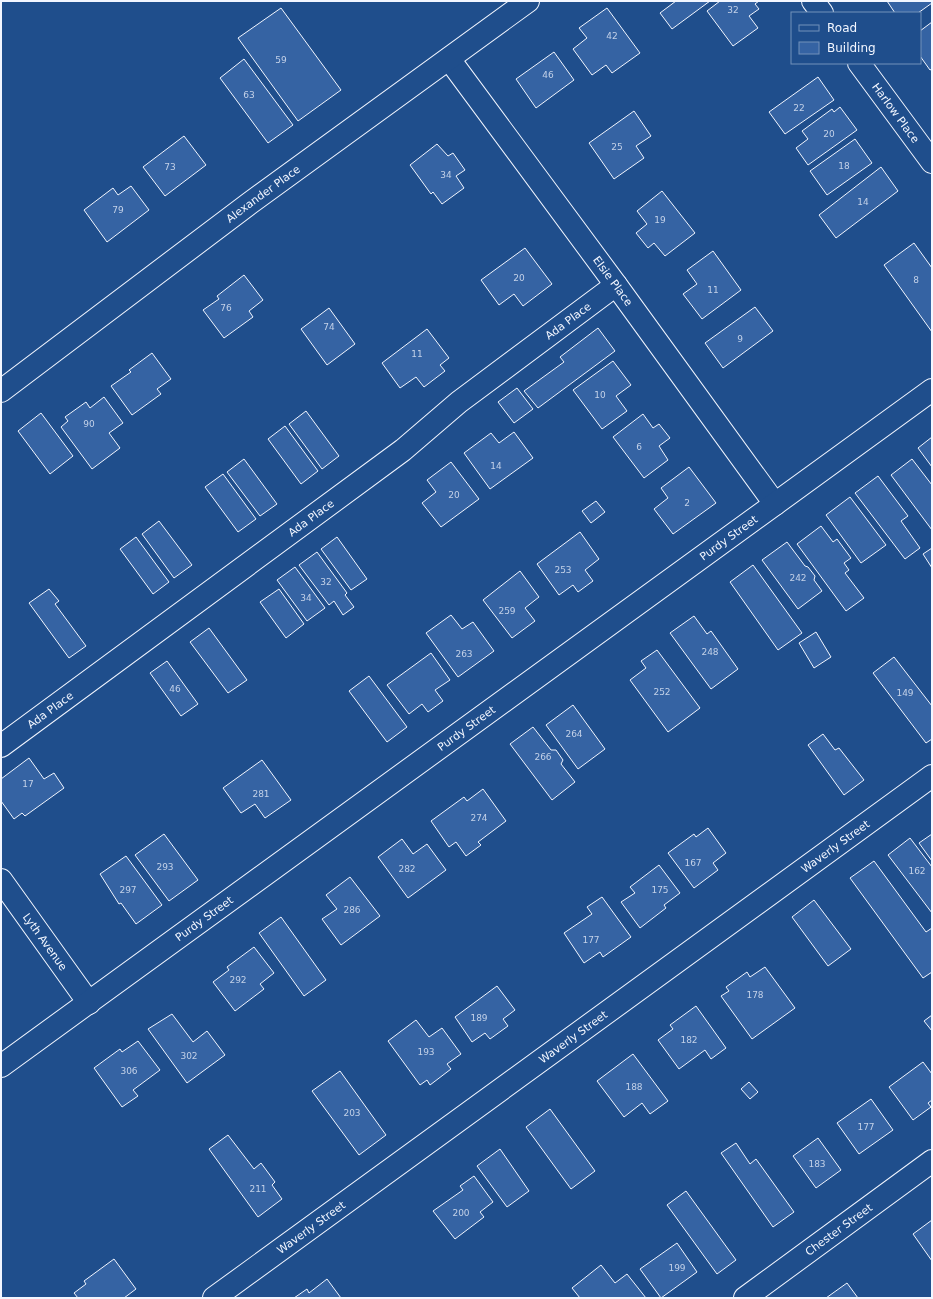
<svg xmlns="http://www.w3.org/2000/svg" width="933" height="1299" viewBox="0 0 933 1299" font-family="'DejaVu Sans',sans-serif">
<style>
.building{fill:#3563a3;stroke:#f2f6ff}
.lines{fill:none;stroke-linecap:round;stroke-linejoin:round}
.street-casing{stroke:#f2f6ff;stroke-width:24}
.street{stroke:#1f4e8c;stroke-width:22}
.labels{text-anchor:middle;stroke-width:3;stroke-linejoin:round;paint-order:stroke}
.number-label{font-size:9px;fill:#c3d1e8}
.street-label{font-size:11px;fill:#f2f6ff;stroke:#1f4e8c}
</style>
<rect width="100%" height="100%" fill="#1f4e8c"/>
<g class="building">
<path d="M676 1H710L672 29 660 13Z"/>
<path d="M720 1H759L755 4 759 9 749 16 758 28 733 46 707 11Z"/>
<path d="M887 1H932V3L918 13H895Z"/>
<path d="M281 8 341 90 298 121 238 38Z"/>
<path d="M607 8 640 53 612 73 606 65 592 75 573 49 587 38 579 28Z"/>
<path d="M932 22V69L930 70 920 56V31Z"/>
<path d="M554 52 574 80 536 108 516 79Z"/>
<path d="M244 59 293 125 268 143 220 78Z"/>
<path d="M818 77 834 100 785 134 769 112Z"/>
<path d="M840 107 857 130 808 165 796 148 808 139 802 131 832 109 834 112Z"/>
<path d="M634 111 651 136 636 146 644 158 614 179 589 143Z"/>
<path d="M184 136 206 165 165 196 143 167Z"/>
<path d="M855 139 872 163 827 195 810 171Z"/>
<path d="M437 144 448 156 453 153 465 170 456 176 464 188 442 204 433 192 431 194 410 165Z"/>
<path d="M881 167 898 191 836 238 819 215Z"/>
<path d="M131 186 149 210 107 242 84 210 113 188 118 195Z"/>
<path d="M662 191 695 233 665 256 654 243 648 248 636 233 647 224 637 211Z"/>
<path d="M914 243 932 268V332L884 265Z"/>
<path d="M525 248 552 284 523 306 514 294 499 305 481 280Z"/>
<path d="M713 251 741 290 702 319 683 294 697 284 687 270Z"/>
<path d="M244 275 263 300 249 311 253 317 224 338 203 310 219 299 217 296Z"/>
<path d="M755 307 773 331 723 368 705 343Z"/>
<path d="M329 308 355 344 327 365 301 329Z"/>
<path d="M598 328 615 351 538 408 524 391 564 362 560 357Z"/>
<path d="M427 329 449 358 440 365 445 371 424 387 416 377 400 388 382 363Z"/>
<path d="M152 353 171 379 157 389 161 394 132 415 111 386 131 372 129 370Z"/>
<path d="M613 361 631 385 616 396 627 411 602 429 573 390Z"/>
<path d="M517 388 533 409 514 423 498 402Z"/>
<path d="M104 397 123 423 109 433 120 448 92 469 61 427 68 421 65 417 86 402 90 408Z"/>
<path d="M306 411 339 456 322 469 289 424Z"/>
<path d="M41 413 73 456 50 474 18 431Z"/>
<path d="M643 414 653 428 659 424 670 438 659 446 668 460 644 478 613 437Z"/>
<path d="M285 426 318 471 301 484 268 439Z"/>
<path d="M514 432 533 458 490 489 464 453 491 433 499 443Z"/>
<path d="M932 437V467L918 448Z"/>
<path d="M244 459 277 504 260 516 227 472Z"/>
<path d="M912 459 932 485V530L891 475Z"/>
<path d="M451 462 479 499 441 527 422 503 436 492 427 480Z"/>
<path d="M689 467 716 503 673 534 654 509 668 498 661 488Z"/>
<path d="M223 474 256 519 238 532 205 487Z"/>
<path d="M878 476 908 516 901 521 920 548 905 559 855 493Z"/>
<path d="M850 497 886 545 861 563 826 515Z"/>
<path d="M596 501 605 512 591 523 582 511Z"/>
<path d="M159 521 192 565 174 578 142 534Z"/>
<path d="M821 526 833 542 837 539 851 558 844 563 849 570 845 573 864 598 846 611 797 544Z"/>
<path d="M580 532 599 559 585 570 593 581 578 592 573 585 559 595 537 564Z"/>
<path d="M136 537 169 582 153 594 120 549Z"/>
<path d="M337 537 367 579 351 590 321 549Z"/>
<path d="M787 542 805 566 808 567 815 576 814 580 822 591 798 609 762 560Z"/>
<path d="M932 548V568L923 554Z"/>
<path d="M317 552 347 593 345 595 354 607 343 615 334 601 329 605 299 565Z"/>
<path d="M753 565 802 633 778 650 730 582Z"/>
<path d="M295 567 325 608 307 621 277 580Z"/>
<path d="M520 571 539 597 525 608 535 621 512 638 483 600Z"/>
<path d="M49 589 59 601 55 604 86 646 69 658 29 603Z"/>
<path d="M279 589 304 624 286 638 260 602Z"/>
<path d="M451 615 462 629 473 622 494 651 458 677 426 633Z"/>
<path d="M694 616 707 634 711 631 738 669 711 689 670 633Z"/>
<path d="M209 628 247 680 228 693 190 642Z"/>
<path d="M816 632 831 657 814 668 799 643Z"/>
<path d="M657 650 700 708 668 732 630 680 646 668 641 661Z"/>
<path d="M431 653 450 680 435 690 443 701 428 712 422 704 409 714 387 685Z"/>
<path d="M894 657 932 706V739L926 743 873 673Z"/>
<path d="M167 661 198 704 181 716 150 673Z"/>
<path d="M369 676 407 727 387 742 349 691Z"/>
<path d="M573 705 605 749 578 769 546 725Z"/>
<path d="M533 727 551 750H556L563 760 561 764 575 782 552 800 510 744Z"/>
<path d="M823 734 835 750 839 748 864 780 844 795 808 745Z"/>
<path d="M29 758 44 779 54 773 64 788 25 816 22 813 14 819 1 801V779Z"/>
<path d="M262 760 291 800 265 818 255 804 241 813 223 788Z"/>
<path d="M483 789 506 821 478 842 481 845 466 856 456 842 449 847 431 821 464 797 467 801Z"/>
<path d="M708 828 726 853 713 863 718 870 694 888 668 853 694 834 696 837Z"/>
<path d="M164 834 198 880 169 901 135 855Z"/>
<path d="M932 834V861L919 843Z"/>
<path d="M910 838 932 867V913L888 855Z"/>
<path d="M402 839 413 854 427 844 446 870 408 898 378 857Z"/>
<path d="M126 856 162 905 136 924 121 903 119 904 100 874Z"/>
<path d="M874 861 926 932 932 928V972L923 978 850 878Z"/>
<path d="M659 865 680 893 664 905 666 908 640 928 621 902 635 893 630 887Z"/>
<path d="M350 877 380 916 341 945 322 919 337 909 326 895Z"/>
<path d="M602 897 631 937 603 957 600 952 584 963 564 933 592 914 587 907Z"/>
<path d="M814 900 851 949 828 966 792 917Z"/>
<path d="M281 917 326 980 304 996 259 933Z"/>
<path d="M254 947 274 973 260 984 264 989 235 1011 213 982 229 970 227 967Z"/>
<path d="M765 967 795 1008 752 1039 721 996 729 991 726 987 747 972 750 977Z"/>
<path d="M497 986 515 1010 503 1019 508 1026 490 1039 485 1033 472 1042 455 1017Z"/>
<path d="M696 1006 726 1048 711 1059 705 1050 679 1069 658 1040 673 1029 670 1025Z"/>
<path d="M172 1014 193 1042 207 1031 225 1055 187 1083 148 1029Z"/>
<path d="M932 1015V1031L924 1021Z"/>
<path d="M416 1020 429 1037 442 1028 461 1054 447 1064 451 1069 430 1085 427 1080 420 1085 388 1041Z"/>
<path d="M138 1041 160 1070 133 1090 138 1096 122 1107 94 1068 120 1049 122 1052Z"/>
<path d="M633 1054 668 1101 650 1114 642 1103 624 1117 597 1081Z"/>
<path d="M923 1062 932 1074V1100L928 1103 931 1107 913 1120 889 1087Z"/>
<path d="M340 1071 386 1135 359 1155 312 1091Z"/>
<path d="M749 1082 758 1092 750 1099 741 1089Z"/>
<path d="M871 1099 893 1130 859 1154 837 1123Z"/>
<path d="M550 1109 595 1171 571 1189 526 1127Z"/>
<path d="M228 1135 254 1169 261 1163 275 1182 272 1185 282 1199 258 1217 209 1149Z"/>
<path d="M818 1138 841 1170 816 1188 793 1156Z"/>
<path d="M736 1143 750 1164 756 1159 794 1212 773 1227 721 1153Z"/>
<path d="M500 1149 529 1191 507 1207 477 1166Z"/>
<path d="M474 1176 493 1202 480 1212 484 1217 455 1239 433 1211 463 1190 460 1186Z"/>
<path d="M686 1191 736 1260 717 1274 667 1205Z"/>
<path d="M932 1220V1261L913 1234Z"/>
<path d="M677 1243 697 1272 661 1298 640 1269Z"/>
<path d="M114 1259 136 1289 124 1298H78L74 1293 86 1284 84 1281Z"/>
<path d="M601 1265 615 1283 627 1274 646 1298H580L572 1288Z"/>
<path d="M327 1279 341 1298H294L307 1289 309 1293Z"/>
<path d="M847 1283 858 1298H826Z"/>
</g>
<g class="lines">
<defs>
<g id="street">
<path d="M813 1 822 13"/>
<path id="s1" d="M449 59 616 285 775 504"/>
<path id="s2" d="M859 63 932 162"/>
<path id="s3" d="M1 391 250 203 528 1"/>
<path id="s4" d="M1 746 403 450 459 402 616 285"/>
<path id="s5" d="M1 880 89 1003"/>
<path id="s6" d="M1 1066 932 390"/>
<path id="s7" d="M214 1298 932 776"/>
<path id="s8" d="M745 1298 932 1161"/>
</g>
</defs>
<use href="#street" class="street-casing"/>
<use href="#street" class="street"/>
</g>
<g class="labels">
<g class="number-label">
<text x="733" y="13">32</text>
<text x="612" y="39">42</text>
<text x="281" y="63">59</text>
<text x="548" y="78">46</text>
<text x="249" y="98">63</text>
<text x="799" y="111">22</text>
<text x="829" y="137">20</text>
<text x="617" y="150">25</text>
<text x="844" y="169">18</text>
<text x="170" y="170">73</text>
<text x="446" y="178">34</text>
<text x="863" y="205">14</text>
<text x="118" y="213">79</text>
<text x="660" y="223">19</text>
<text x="519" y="281">20</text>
<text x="916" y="283">8</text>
<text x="713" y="293">11</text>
<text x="226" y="311">76</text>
<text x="329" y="330">74</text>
<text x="740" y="342">9</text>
<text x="417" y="357">11</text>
<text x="600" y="398">10</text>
<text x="89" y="427">90</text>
<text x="639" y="450">6</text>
<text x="496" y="469">14</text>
<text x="454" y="498">20</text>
<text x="687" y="506">2</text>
<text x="563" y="573">253</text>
<text x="798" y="581">242</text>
<text x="326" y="585">32</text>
<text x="306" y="601">34</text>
<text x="507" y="614">259</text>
<text x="710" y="655">248</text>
<text x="464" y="657">263</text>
<text x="175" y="692">46</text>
<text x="662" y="695">252</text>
<text x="905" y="696">149</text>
<text x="574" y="737">264</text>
<text x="543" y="760">266</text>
<text x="28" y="787">17</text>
<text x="261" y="797">281</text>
<text x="479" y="821">274</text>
<text x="693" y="866">167</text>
<text x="165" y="870">293</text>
<text x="407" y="872">282</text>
<text x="917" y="874">162</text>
<text x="128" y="893">297</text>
<text x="660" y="893">175</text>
<text x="352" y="913">286</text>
<text x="591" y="943">177</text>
<text x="238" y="983">292</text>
<text x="755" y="998">178</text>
<text x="479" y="1021">189</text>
<text x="689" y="1043">182</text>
<text x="426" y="1055">193</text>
<text x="189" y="1059">302</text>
<text x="129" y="1074">306</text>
<text x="634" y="1090">188</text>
<text x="352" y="1116">203</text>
<text x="866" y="1130">177</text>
<text x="817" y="1167">183</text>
<text x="258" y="1192">211</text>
<text x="461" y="1216">200</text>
<text x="677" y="1271">199</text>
</g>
<g class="street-label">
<text dy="4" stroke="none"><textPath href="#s2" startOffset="62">Harlow Place</textPath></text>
<text dy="4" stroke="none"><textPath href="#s3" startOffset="328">Alexander Place</textPath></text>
<text dy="4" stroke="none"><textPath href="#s1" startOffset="276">Elsie Place</textPath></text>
<text dy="4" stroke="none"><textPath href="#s4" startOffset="709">Ada Place</textPath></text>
<text dy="4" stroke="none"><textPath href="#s4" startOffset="385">Ada Place</textPath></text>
<text dy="4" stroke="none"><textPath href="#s6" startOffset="899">Purdy Street</textPath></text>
<text dy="4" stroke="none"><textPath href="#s4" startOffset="61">Ada Place</textPath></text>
<text dy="4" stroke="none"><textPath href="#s6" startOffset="575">Purdy Street</textPath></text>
<text dy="4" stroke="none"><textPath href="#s7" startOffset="768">Waverly Street</textPath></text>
<text dy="4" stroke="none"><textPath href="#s6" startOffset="251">Purdy Street</textPath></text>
<text dy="4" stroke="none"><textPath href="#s5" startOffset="76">Lyth Avenue</textPath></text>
<text dy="4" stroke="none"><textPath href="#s7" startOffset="444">Waverly Street</textPath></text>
<text dy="4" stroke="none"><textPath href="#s7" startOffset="120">Waverly Street</textPath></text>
<text dy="4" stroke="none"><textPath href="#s8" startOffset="116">Chester Street</textPath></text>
</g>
</g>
<rect width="933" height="1299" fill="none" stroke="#f2f6ff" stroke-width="4"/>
<rect x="791" y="12" width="130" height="52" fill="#1f4e8c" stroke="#7391ba"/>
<rect x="799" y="25" width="20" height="6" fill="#1f4e8c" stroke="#7391ba"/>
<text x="827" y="32" font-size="12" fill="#f2f6ff">Road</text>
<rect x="799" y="42" width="20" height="12" fill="#3563a3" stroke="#7391ba"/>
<text x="827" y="52" font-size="12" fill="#f2f6ff">Building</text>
</svg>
